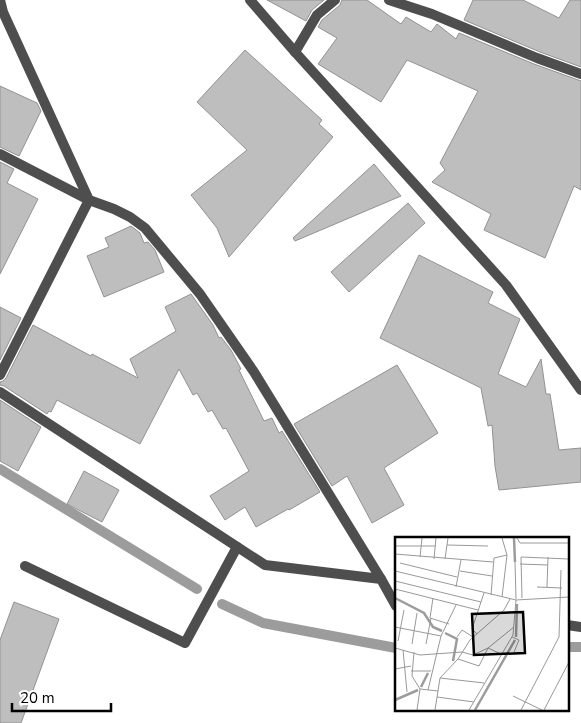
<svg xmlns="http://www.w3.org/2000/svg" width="581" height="723" viewBox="0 0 581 723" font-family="'Nunito Sans',sans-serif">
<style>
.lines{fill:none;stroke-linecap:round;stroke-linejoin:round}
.stream{stroke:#9c9c9c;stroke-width:10}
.building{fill:#bebebe;stroke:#929292}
.street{stroke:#4e4e4e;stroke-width:10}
.inset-river{fill:none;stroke:#9c9c9c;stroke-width:2.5}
.inset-road{fill:none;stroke:#999;stroke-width:1}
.view{fill:#000;fill-opacity:0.15;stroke:#000;stroke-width:2.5}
.inset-edge{fill:none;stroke:#000;stroke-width:2.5}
</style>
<rect width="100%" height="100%" fill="#fff"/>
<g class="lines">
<g class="stream">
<path d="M0 469 197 589"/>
<path d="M222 604 263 623 396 648"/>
<path d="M567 647H581"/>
</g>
</g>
<g class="building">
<path d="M267 0H324L312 10 306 21Z"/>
<path d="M342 0H367L401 24 406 17 431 32 437 24 456 39 459 33 534 64 581 81V190L574 186 545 258 484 230 491 214 432 182 445 170 440 163 478 91 407 60 381 102 318 64 337 38 318 27 322 20 340 5Z"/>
<path d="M473 0H523L559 18 570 0H581V67L540 52 464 20Z"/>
<path d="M245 50 322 120 319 124 333 137 229 257 217 228 191 195 247 150 197 102Z"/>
<path d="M0 86 37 103 41 111 19 156 0 147Z"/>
<path d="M0 162 14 169 7 183 38 199 0 274Z"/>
<path d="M374 164 401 196 295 241 293 238Z"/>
<path d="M408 203 425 223 349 292 331 272Z"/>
<path d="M131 226 140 233 144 243 148 242 155 250 164 272 104 297 87 256 109 247 105 238Z"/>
<path d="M419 255 493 292 488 303 520 319 498 374 526 387 541 359 546 394H550L559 450 581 448V482L499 490 495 466 492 425 488 426 481 388 380 338Z"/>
<path d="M191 294 213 325 219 338 221 337 231 350 241 369 239 370 264 421 272 418 279 433 282 431 320 492 289 510 288 509 256 527 245 507 225 520 210 496 249 471 226 428 223 429 212 410 208 412 197 393 193 395 179 369 140 444 57 400 51 412 49 411 47 414 4 386 0 385V382L3 381 6 378 33 325 91 356 92 354 138 378 130 359 176 331 165 307Z"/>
<path d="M0 307 21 318 0 360Z"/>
<path d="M397 365 438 433 384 468 404 505 372 523 347 476 332 486 294 424Z"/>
<path d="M0 400 41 427 18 471 0 461Z"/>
<path d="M84 471 119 490 102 522 67 504Z"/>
<path d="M14 602 59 619 21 723H0V640Z"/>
</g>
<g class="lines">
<g class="street">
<path d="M0 0 3 12 89 200 114 209 130 217 145 228 200 294 254 372 381 579"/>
<path d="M250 0 295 52 506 285 581 390"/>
<path d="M389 0 432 14 537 58 581 74"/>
<path d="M295 52 317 15 335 0"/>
<path d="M0 154 89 200 0 375"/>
<path d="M0 392 265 565 381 579 396 606"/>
<path d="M25 566 185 643 237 547"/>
<path d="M567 625 581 627"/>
</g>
</g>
<g transform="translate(395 537)">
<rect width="174" height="174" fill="#fff"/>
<path class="inset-river" d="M119 1 120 25M0 61 29 76 38 90 47 94M50 96 62 102 58 124M121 100 122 67M26 150 33 136M0 163 23 153M80 173 120 103"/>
<path class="inset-road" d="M107 1 112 18 107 60M122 1 125 6H174M52 8 93 9M0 9H41M0 17 98 25M25 20 27 1M39 22 41 1M50 22 53 1M120 25 121 62M5 26 62 40M125 27 153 28M0 34 121 63 174 60M65 34 97 39M0 44 86 65M61 50 66 23M142 50 167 51M152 50 153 20M0 52 83 73M96 58 99 21 112 18M38 61 35 81 54 87M127 61 126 20 174 22M0 90 46 99M82 97 77 92 89 56M62 100 67 93 78 100M117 100 124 103 119 115M3 104 9 73M17 107 22 76M31 107 36 81M0 111 25 118 67 115 78 118 93 111 119 90M8 113 12 155M19 115 17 139 25 152M106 117 93 111 84 129 63 122 75 103 109 73 115 62M0 132 16 129M16 134H36M45 141 89 146M33 153 46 99 61 68M118 159 147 173M42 160 79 165M22 173 25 152 43 154M40 173 45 141 63 122M74 173 118 98 121 63M126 173 164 100 166 33M149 173 174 125"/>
<path class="view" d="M128 75 130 116 79 118 77 77Z"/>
<rect width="174" height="174" class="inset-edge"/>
</g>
<path d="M12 703v8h99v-8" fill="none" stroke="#000000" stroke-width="2.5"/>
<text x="20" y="703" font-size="15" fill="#000000" stroke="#ffffff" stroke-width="4" paint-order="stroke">20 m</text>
</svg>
